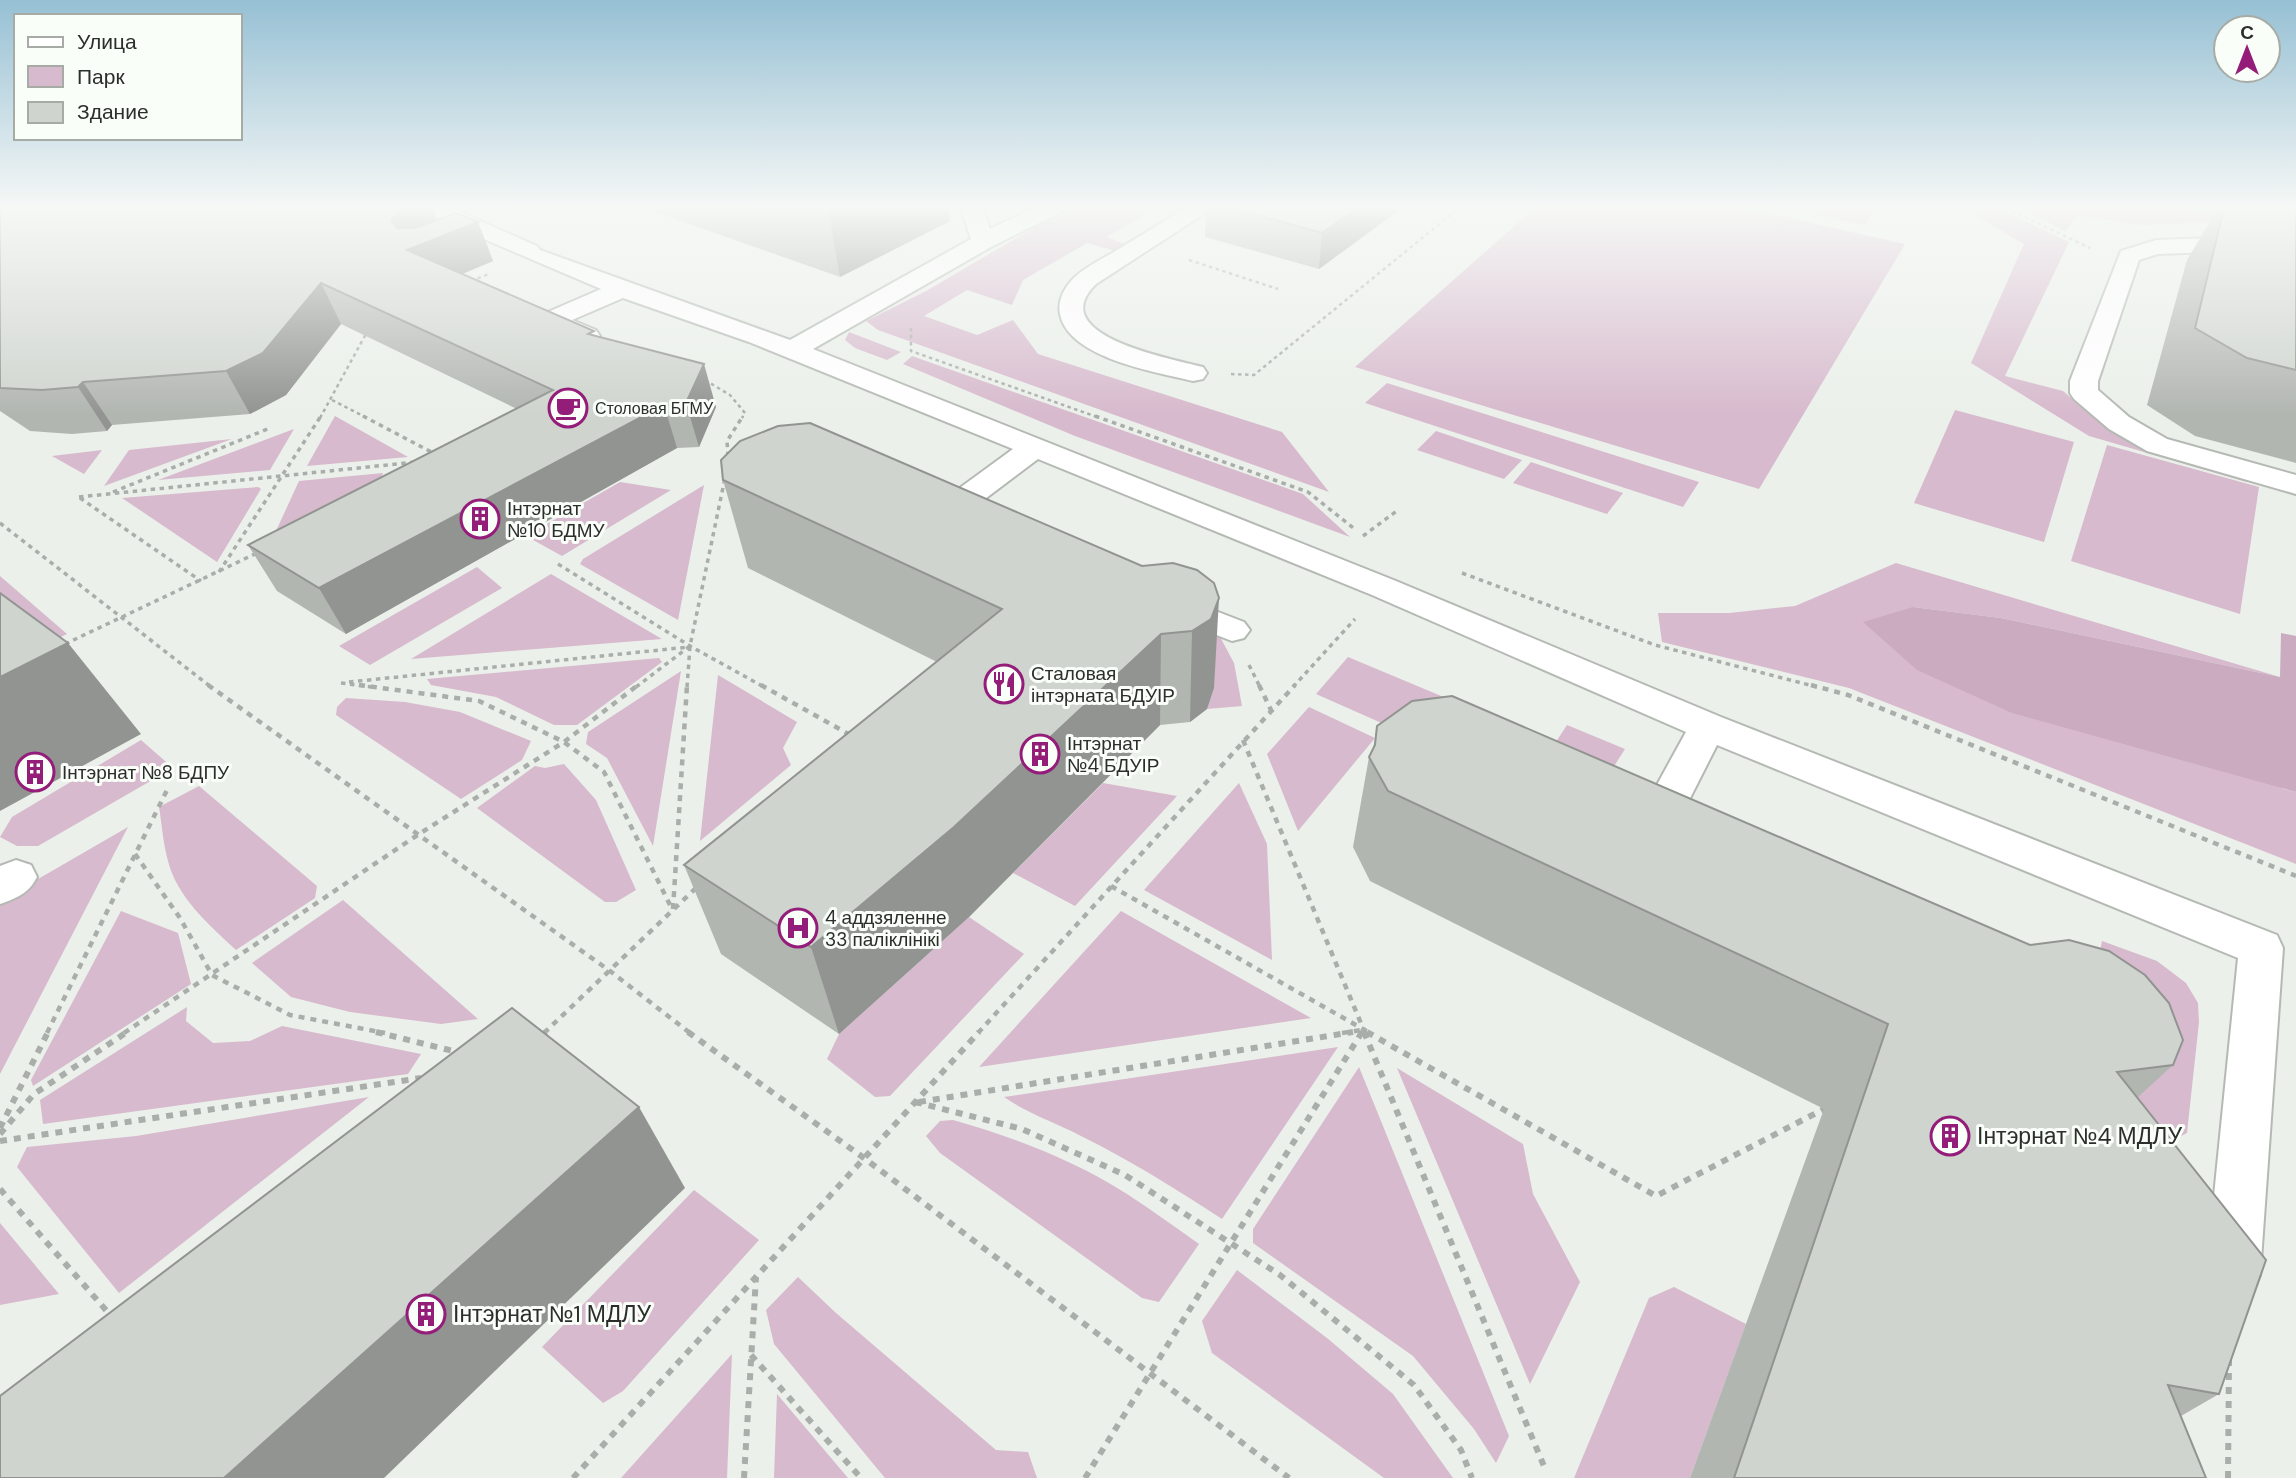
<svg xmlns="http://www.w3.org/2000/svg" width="2296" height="1478" viewBox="0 0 2296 1478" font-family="'DM Sans',sans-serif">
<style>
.green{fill:#d7bacd}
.forest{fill:#caabbf}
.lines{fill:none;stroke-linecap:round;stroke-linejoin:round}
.minor-casing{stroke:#b4b9b3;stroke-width:4}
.path-far3{stroke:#aaaeaa;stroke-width:2.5;stroke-dasharray:3.5 3.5;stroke-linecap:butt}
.path-far2{stroke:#aaaeaa;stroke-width:3.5;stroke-dasharray:4.5 4.5;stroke-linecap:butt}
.path-far1{stroke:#aaaeaa;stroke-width:4.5;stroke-dasharray:6 6;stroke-linecap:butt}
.path{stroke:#aaaeaa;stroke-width:6;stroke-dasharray:7 7;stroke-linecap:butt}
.minor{fill:#fff;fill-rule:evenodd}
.wall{fill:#b2b6b1}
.shaded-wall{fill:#919490}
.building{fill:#cfd4ce;stroke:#919490;stroke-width:2}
.labels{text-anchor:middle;stroke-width:6;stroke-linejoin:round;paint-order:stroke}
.far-poi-label{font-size:16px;fill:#2c2e2c;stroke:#f9fef8;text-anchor:start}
.poi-label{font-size:19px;fill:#2c2e2c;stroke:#f9fef8;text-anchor:start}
.near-poi-label{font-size:23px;fill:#2c2e2c;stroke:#f9fef8;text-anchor:start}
</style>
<rect width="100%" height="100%" fill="#ebf0ea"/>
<g class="green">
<path d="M1068 208H1190L1178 215 1156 209 1106 237 1127 245 1116 251 1087 243 1023 280 1012 305 967 290 924 316 977 335 1013 320 1038 354 1282 432 1329 492 878 330 866 321 926 291Z"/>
<path d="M1535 208H1745L1905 244 1759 489 1355 367Z"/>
<path d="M1787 208H1864L1874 210 1865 225Z"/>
<path d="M1963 208H1997L2069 242 2005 376 2063 391 2103 425 2136 444 2251 479 2247 482 2089 436 1971 363 2024 244Z"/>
<path d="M2018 208H2192L2296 229 2231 221 2143 225 2078 216 2065 231Z"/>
<path d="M849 332 901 352 887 360 855 348 845 340Z"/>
<path d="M912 356 1303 494 1350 537 1075 436 903 364Z"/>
<path d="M1387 383 1699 482 1683 507 1365 403Z"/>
<path d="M1955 410 2074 442 2044 542 1914 503Z"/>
<path d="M335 416 408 457 307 466Z"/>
<path d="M294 429 270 470 158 480Z"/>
<path d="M1436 431 1522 460 1504 479 1417 450Z"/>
<path d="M232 439 104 486 129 450Z"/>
<path d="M2107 445 2259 487 2240 614 2071 561Z"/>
<path d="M102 450 84 474 52 456Z"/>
<path d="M1531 462 1623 493 1607 514 1513 483Z"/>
<path d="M383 473 381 478 276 531 299 481Z"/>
<path d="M620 482 671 490 562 556 526 536Z"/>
<path d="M704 485 678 620 580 564 583 559Z"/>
<path d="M258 487 261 489 217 562 122 498Z"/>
<path d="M1896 563 2280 677 2001 618 1913 607 2284 789 2296 792V864L1849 688 1662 642 1658 613H1729L1795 606Z"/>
<path d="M477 567 502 588 370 665 339 646Z"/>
<path d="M551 574 662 639 411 659Z"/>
<path d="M0 576 67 634 0 667Z"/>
<path d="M1166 622 1218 633 1234 663 1242 706 1207 709 1214 688Z"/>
<path d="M1348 657 1537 736 1508 779 1316 694Z"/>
<path d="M659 658 662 662 577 725H554L496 697 431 685 427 679Z"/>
<path d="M681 671 653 846 607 758 586 744 588 732Z"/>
<path d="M718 675 797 722 783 748 791 765 700 841Z"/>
<path d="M346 698 405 702 460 712 531 741 522 760 461 799 336 715 337 707Z"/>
<path d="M1309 707 1375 738 1298 831 1267 754Z"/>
<path d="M1567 725 1625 749 1597 793 1539 768Z"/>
<path d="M141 740 173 768 38 846H17L0 837 12 817Z"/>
<path d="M564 764 596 800 636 890 616 902H605L477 808 535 766 545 768Z"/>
<path d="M1103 783 1177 796 1075 906 1013 873Z"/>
<path d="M1239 783 1267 844 1272 960 1144 890Z"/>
<path d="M199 786 317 886 315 898 236 950C209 925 177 897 168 861 163 843 162 825 159 807Z"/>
<path d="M128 827 0 1074V901Z"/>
<path d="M343 900 478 1019 441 1024 350 1012 291 997 252 963Z"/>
<path d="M121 911 178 933 191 984 33 1086 31 1080Z"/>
<path d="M1121 911 1311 1018 979 1067Z"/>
<path d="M969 917 1024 954 890 1096 875 1097 827 1059 839 1034Z"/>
<path d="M2102 941 2157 961 2186 983 2198 1003 2199 1022 2187 1133 2166 1144 1982 942 2092 991Z"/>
<path d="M187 1007 186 1021 213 1043 250 1041 282 1026 421 1054 408 1074 43 1124 40 1100Z"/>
<path d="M1338 1047 1222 1219C1176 1189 1130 1160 1081 1136 1055 1122 1028 1114 1004 1097Z"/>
<path d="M1359 1067 1509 1436 1496 1463 1474 1429 1413 1356 1253 1243V1229Z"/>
<path d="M1397 1068 1523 1144 1533 1194 1580 1282 1530 1384Z"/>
<path d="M369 1097 119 1293 17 1167 27 1147 136 1136Z"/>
<path d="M953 1120C1013 1137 1074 1160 1127 1194 1152 1210 1175 1227 1199 1244L1159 1302 1142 1298 940 1153 926 1136 940 1121Z"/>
<path d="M694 1190 759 1240 623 1391 603 1403 542 1347Z"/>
<path d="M0 1223 59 1294 0 1305Z"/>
<path d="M1237 1270 1327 1338 1393 1394 1453 1478H1384L1212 1353 1202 1321Z"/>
<path d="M798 1277 836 1313 996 1450 1028 1452 1037 1478H885L774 1344 766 1310Z"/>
<path d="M1674 1287 1746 1324 1690 1478H1574L1649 1298Z"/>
<path d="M732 1354 727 1478H621Z"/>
<path d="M777 1394 848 1478H774Z"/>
</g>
<path class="forest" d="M1913 607 2001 618 2280 677 2281 633 2296 636V792L2012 713 1917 670 1863 622Z"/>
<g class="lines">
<defs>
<g id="minor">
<path d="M420 208H451L537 246 540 250 790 340 971 239 961 208H983L990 229 1033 208H1062L1059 213 991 247 813 349 1396 581 1721 717 2277 935 2283 948 2260 1275 2252 1294 2233 1302 2214 1294 2206 1275 2238 958 1717 745 1681 816 1687 818 1693 829 1687 840 1672 845 1642 834 1636 823 1686 732 1372 595 1038 459 957 520 946 522 935 520 930 513 935 506 1013 449 749 342 623 298 572 320 596 330 600 336 596 342C577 346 558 333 541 325L537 320 541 315 601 289 423 213Z"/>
<path d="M1186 208H1213L1096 284C1042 336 1174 359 1203 367L1207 373 1203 379 1193 381C1156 372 1068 358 1060 314 1057 300 1065 286 1076 276 1086 267 1100 260 1112 253 1137 238 1161 223 1186 208Z"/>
<path d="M2296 235V249L2158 254 2139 260 2098 381V390L2129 417 2167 439 2296 475V494L2147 451 2109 429 2074 399 2070 393V381L2121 251 2156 240Z"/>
<path d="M1169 593 1244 622 1250 630 1244 638 1232 641 1157 612 1152 604 1157 596Z"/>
<path d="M16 860 31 865 37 877C29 893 17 898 0 904V866Z"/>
</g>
</defs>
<use href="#minor" class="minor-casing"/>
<g class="path-far3">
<path d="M2006 208 2090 248"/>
<path d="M1189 260 1278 289"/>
<path d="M471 281 489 274"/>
<path d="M911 328V351L1100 418"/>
<path d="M1231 374 1254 375 1459 208"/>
<path d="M705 380 730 395 745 413 742 418"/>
<path d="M332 400 367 418"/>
<path d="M320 418 367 332"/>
</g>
<g class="path-far2">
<path d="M363 416 437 455"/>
<path d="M1095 416 1308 492 1356 530"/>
<path d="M728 456 727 441 743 416"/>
<path d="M113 492 270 428"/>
<path d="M79 497 416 462"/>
<path d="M80 498 201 581"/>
<path d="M0 523 211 687"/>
<path d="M1363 536 1398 510"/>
<path d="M558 564 690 646 764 687"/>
<path d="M219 572 321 416"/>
<path d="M1462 573 1655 645 1817 687"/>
<path d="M65 644 257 553"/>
<path d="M1249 665 1260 687"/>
<path d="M349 682 689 647"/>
<path d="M341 683 372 687"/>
<path d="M636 687 690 646"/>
<path d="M687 687 690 646 725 478"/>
<path d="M1293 687 1355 619"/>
</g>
<g class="path-far1">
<path d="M208 685 610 971 690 1033"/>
<path d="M359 685 479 701 564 742 604 772 672 909"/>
<path d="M761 685 852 736"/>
<path d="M1259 685 1271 710"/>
<path d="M1811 685 1848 695 2296 876"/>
<path d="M1243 740 1365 1033"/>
<path d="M135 854 180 918 212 975 290 1015 385 1033"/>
<path d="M1111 886 1370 1033"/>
<path d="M673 909 687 685"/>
<path d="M47 1033 169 786"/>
<path d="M124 1033 419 834 564 742 638 685"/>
<path d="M544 1033 697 887"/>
<path d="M978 1033 1295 685"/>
<path d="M1342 1033 1362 1030"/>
<path d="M1361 1033 1362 1031"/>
</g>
<g class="path">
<path d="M376 1032 457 1052"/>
<path d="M688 1032 864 1158 1289 1478"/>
<path d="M1364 1032 1546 1471"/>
<path d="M1367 1032 1656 1196 1824 1109"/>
<path d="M541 1036 546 1032"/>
<path d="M915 1102 1022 1129 1125 1175 1280 1275 1414 1385 1461 1450 1472 1478"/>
<path d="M919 1102 1353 1032"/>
<path d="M0 1128 48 1032"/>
<path d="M0 1134 34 1094 127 1032"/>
<path d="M0 1141 421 1078"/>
<path d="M0 1189 112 1317"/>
<path d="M751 1355 861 1478"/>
<path d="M573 1478 979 1032"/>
<path d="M744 1478 756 1277"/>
<path d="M1085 1478 1362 1032"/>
<path d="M2228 1478 2229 1360"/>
</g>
<use href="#minor" class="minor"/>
</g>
<g class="wall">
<path d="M0 208H432L437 220 478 222 493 261 462 274 595 336 716 407 699 447 677 448 346 634 277 591 248 545 517 409 341 324 286 395 250 414 112 425 107 431 72 434 30 431 0 411Z"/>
<path d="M644 208H948L950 221 840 277Z"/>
<path d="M1206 208H1402L1319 269 1205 237Z"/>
<path d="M2218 208H2296V463L2195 436 2147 405 2187 260Z"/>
<path d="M723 480 1142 566 1173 563 1214 688 1207 709 1190 722 1160 725 969 917 839 1034 721 954 684 865 937 662 748 568Z"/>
<path d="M1377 726 2173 1065 2137 1098 2219 1394 2181 1416 2206 1478H1690L1824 1109 1370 881 1353 847 1369 757 1373 749Z"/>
</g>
<g class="shaded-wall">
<path d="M411 208H432L443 236 478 222 493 261 424 290 391 221 395 214Z"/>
<path d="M828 208H948L950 221 840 277Z"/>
<path d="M1357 208H1402L1319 269 1322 233Z"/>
<path d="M321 283 341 324 286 395 250 414 226 371Z"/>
<path d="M704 364 716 407 699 447 686 403Z"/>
<path d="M83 382 112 425 107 431 78 387Z"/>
<path d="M664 405 677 448 346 634 319 588Z"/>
<path d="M1219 598 1214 688 1207 709 1190 722 1192 631Z"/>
<path d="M1161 634 1160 725 969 917 839 1034 811 947Z"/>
<path d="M68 643 141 734 0 811V677Z"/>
<path d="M639 1107 685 1188 384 1478H224Z"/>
</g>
<g class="building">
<path d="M0 208H411L395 214 391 221 397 228H415L456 213 478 222 407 250 594 331 588 334 704 364 686 403 664 405 319 588 248 545 553 390 321 283 263 353 226 371 83 382 78 387 42 390 0 388Z"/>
<path d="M1231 208H1357L1322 233Z"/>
<path d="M2224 208H2296V370L2247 358 2195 328Z"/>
<path d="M810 423 1142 566 1173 563 1197 570 1214 583 1219 598 1211 619 1192 631 1161 634 954 827 811 947 684 865 1002 609 723 480 721 460 740 441 778 426Z"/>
<path d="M0 593 68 643 0 677Z"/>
<path d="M1452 696 2030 945 2069 940 2109 951 2145 975 2169 1003 2183 1040 2173 1065 2117 1072 2266 1260 2219 1394 2168 1385 2206 1478H1734L1888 1024 1388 791 1369 757 1375 745 1377 726 1412 701Z"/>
<path d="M512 1008 639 1107 224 1478H0V1396Z"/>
</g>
<linearGradient id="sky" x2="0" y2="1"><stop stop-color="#96c0d4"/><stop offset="0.5" stop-color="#f6f8f6"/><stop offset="1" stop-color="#f6f8f6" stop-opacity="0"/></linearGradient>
<rect width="2296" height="415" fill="url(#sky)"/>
<defs>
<symbol id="cafe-ring" viewBox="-11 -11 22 22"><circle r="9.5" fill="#f9fef8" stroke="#951d7a" stroke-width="1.5"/><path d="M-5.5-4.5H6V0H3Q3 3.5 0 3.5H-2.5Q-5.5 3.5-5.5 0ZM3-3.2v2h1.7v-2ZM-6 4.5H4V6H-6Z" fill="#951d7a"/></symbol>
<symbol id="building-ring" viewBox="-11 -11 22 22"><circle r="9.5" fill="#f9fef8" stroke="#951d7a" stroke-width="1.5"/><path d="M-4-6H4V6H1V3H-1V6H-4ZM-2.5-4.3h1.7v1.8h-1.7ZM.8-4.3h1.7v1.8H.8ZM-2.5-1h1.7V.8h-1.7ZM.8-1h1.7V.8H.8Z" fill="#951d7a"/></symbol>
<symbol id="restaurant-ring" viewBox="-11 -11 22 22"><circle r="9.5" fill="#f9fef8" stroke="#951d7a" stroke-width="1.5"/><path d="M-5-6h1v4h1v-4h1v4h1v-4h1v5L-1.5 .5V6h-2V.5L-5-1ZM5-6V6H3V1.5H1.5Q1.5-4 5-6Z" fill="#951d7a"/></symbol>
<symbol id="hospital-ring" viewBox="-11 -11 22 22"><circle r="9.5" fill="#f9fef8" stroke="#951d7a" stroke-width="1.5"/><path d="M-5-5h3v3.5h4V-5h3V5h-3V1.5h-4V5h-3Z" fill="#951d7a"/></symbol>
</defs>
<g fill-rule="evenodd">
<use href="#cafe-ring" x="546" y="386" width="44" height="44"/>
<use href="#building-ring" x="458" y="497" width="44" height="44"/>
<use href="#restaurant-ring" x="982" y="662" width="44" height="44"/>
<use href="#building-ring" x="1018" y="732" width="44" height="44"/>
<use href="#building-ring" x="13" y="750" width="44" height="44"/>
<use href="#hospital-ring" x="776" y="906" width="44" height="44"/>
<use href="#building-ring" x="1928" y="1114" width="44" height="44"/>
<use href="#building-ring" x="404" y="1292" width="44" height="44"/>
</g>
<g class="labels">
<g class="far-poi-label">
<text x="595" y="414">Столовая БГМУ</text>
</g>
<g class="poi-label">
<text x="507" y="515">Інтэрнат<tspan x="507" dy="22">№10 БДМУ</tspan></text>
<text x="1031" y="680">Сталовая<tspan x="1031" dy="22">інтэрната БДУІР</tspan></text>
<text x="1067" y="750">Інтэрнат<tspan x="1067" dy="22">№4 БДУІР</tspan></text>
<text x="62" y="779">Інтэрнат №8 БДПУ</text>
<text x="825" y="924">4 аддзяленне<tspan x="825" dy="22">33 паліклінікі</tspan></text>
</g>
<g class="near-poi-label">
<text x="1977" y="1144">Інтэрнат №4 МДЛУ</text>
<text x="453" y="1322">Інтэрнат №1 МДЛУ</text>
</g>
</g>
<rect x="14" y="14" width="228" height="126" fill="#f9fef8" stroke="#a7aba6" stroke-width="2"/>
<rect x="28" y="37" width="35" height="10" fill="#ffffff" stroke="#a7aba6" stroke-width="2"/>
<text x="77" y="49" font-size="21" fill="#2c2e2c">Улица</text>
<rect x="28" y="66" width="35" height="21" fill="#d7bacd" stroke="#a7aba6" stroke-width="2"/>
<text x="77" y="84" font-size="21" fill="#2c2e2c">Парк</text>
<rect x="28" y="102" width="35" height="21" fill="#cfd4ce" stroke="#a7aba6" stroke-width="2"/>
<text x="77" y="119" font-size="21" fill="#2c2e2c">Здание</text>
<g transform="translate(2247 49)"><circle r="33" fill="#f9fef8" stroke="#a7aba6" stroke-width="2"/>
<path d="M0-5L12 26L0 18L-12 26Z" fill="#951d7a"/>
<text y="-10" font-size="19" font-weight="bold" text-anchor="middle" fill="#2c2e2c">С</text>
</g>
</svg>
